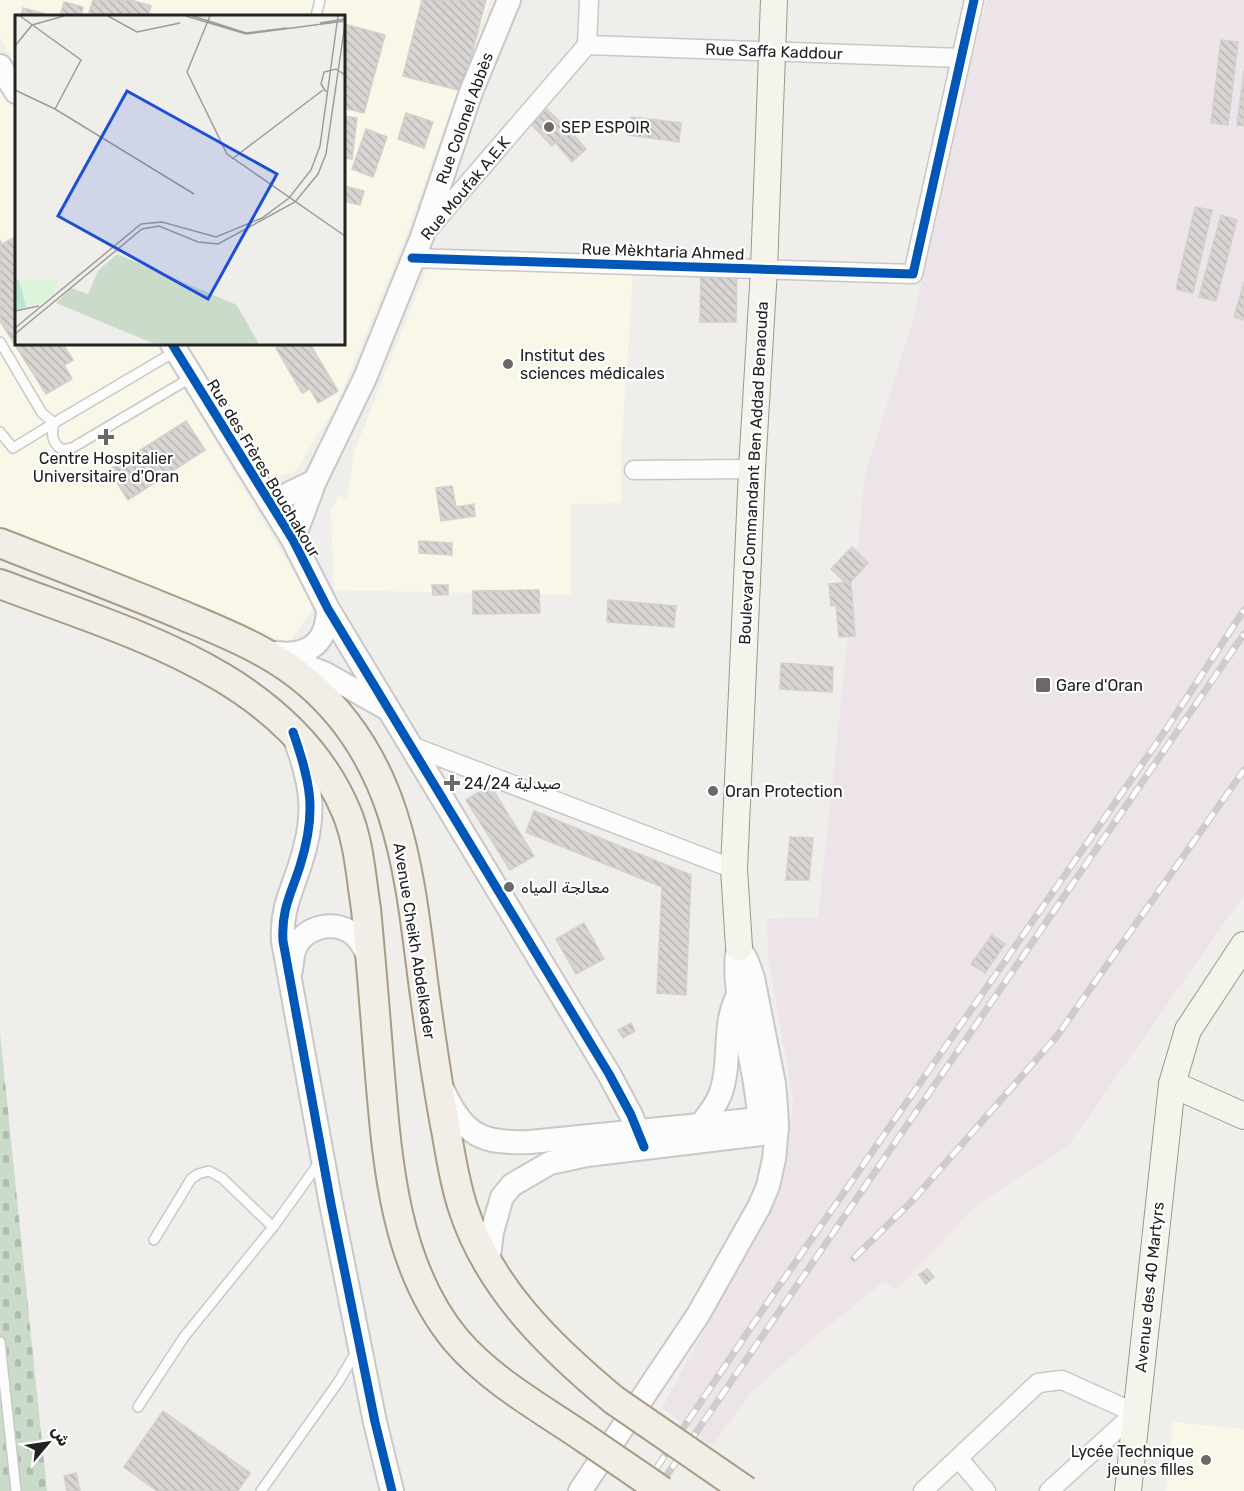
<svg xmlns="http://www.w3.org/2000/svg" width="1244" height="1491" viewBox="0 0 1244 1491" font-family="Rubik,Cairo,sans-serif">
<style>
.education{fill:#f8f7e8}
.railway{fill:#ede4e9}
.cemetery{fill:url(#cemetery-stones)}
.building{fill:url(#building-back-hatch);stroke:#d3d0cc;stroke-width:1.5}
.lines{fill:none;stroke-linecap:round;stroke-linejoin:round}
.service-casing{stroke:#c9c8c7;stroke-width:12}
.minor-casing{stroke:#c9c8c7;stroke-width:21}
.tertiary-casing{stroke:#c9c8c7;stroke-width:26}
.secondary-casing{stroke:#999a82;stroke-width:28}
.primary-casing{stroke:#a79c86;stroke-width:32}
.service{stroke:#fdfcfc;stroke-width:9}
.minor{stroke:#fdfcfc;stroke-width:18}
.tertiary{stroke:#fdfcfc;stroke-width:22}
.secondary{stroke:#f4f4ed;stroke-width:26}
.primary{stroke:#f3ede7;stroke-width:28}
.rail-casing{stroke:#ccc;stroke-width:7}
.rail{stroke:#fff;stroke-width:4.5;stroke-dasharray:14;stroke-linecap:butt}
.primary-bridge-casing{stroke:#a79c86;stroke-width:32;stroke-linecap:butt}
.primary-bridge{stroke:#f3ede7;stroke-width:28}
.cycleway-casing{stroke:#fff;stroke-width:13}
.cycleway{stroke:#0057b8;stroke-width:9}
.poi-dot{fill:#6a6968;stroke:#fff;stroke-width:2}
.labels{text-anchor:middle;stroke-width:4.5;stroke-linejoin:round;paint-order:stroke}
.street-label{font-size:16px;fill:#222;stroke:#fff}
.poi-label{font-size:16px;fill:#222;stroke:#fff;text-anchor:start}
.inset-road{fill:none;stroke:#9e9c9b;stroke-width:1.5}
.view{fill:#1d4ed8;fill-opacity:0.15;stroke:#1d4ed8;stroke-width:3}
.inset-edge{fill:none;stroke:#222;stroke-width:3}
</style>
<defs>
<pattern id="cemetery-stones" width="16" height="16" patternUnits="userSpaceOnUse" patternTransform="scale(1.5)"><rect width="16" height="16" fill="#cadbca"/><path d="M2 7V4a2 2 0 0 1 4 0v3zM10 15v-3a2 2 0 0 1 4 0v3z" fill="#adbcad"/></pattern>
<pattern id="building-back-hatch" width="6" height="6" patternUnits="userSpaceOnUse" patternTransform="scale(1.5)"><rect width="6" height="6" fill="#d7d4d2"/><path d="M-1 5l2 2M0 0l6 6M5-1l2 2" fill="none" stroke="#b8b6b4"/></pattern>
</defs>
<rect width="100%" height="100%" fill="#f0eeeb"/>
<g class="education">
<path d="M0 0H490L404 241 336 406 295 471 271 479 187 344H344V16H16V65L0 38Z"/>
<path d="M0 81 16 108V344H157L314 606 289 643 0 530Z"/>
<path d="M428 266 633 275 621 453V503L571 504V595L334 590 331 511 338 495 347 499 354 452Z"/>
<path d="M1173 1422 1244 1429V1491H1166Z"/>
</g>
<path class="railway" d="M987 0H1244V895L1068 1146 978 1204 896 1290 885 1281 812 1339 750 1394 712 1446 662 1408 759 1229 785 1173 793 1100 768 955 767 919 818 918 865 475 914 316 960 98Z"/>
<path class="cemetery" d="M0 1033 47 1491H0Z"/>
<g class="building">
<path d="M93 0H131L151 6 148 16H88Z"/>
<path d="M422 0H486L462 91 403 76Z"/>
<path d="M64 2 83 7 81 16H60Z"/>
<path d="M23 8 53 16H21Z"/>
<path d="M344 24 385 35 364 113 344 108Z"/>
<path d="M1221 40 1238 42 1228 125 1211 123Z"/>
<path d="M1244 70V126L1237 125Z"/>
<path d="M547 109 568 130 552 146 531 124Z"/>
<path d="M406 113 433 122 424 148 398 139Z"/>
<path d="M344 116 357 118 352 159 344 158Z"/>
<path d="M631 117 681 123 679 142 629 135Z"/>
<path d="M366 129 387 137 373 177 352 169Z"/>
<path d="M570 131 586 149 572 162 556 143Z"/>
<path d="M344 186 364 191 360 205 344 201Z"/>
<path d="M1195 207 1212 210 1193 293 1176 289Z"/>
<path d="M1221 215 1237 220 1216 301 1199 297Z"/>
<path d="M13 238 14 241 16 240V344H63L73 360 64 365 72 379 46 394 0 321V240L2 244Z"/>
<path d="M701 268 737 269 736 322H700Z"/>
<path d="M1244 282V320L1234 317Z"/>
<path d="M283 344H310L338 391 318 403 310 389 302 393 276 348Z"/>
<path d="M186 421 205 450 128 500 109 470Z"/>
<path d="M452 486 456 507 474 504 475 516 441 521 436 488Z"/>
<path d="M419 541 452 543V555L419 553Z"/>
<path d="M852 547 868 563 848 585 831 569Z"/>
<path d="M851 582 855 636 839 637 836 605 831 606 829 584Z"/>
<path d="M432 585H448V595H433Z"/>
<path d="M539 590 540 613 473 614V591Z"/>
<path d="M608 600 676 606 674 627 607 622Z"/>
<path d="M781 663 833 667 832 692 780 689Z"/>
<path d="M490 785 534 856 510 870 466 800Z"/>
<path d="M534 811 691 875 686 995 657 993 662 887 526 832Z"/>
<path d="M790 837 813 838 809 880H786Z"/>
<path d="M584 923 604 959 576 974 556 939Z"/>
<path d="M992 935 1005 944 985 973 971 964Z"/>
<path d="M631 1023 635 1031 623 1038 618 1030Z"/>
<path d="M927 1269 934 1277 926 1284 919 1275Z"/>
<path d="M163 1411 250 1473 238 1491H157L124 1467Z"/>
<path d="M76 1473 80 1491H67L64 1476Z"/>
</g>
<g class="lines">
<defs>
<g id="service">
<path d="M316 16 320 0"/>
<path d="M0 342 42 413 54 423 13 448 0 432"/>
<path d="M176 351 54 423C51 435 52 442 62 450L72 448 192 377"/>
<path d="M154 1240 191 1179 198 1174 209 1171 222 1178 273 1227"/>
<path d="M0 1342 16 1491"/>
<path d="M138 1407 184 1337 273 1227 319 1163"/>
<path d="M261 1491 339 1381 356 1352"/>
</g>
<g id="minor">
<path d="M587 45 961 58"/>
<path d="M587 45 589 0"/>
<path d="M426 232 587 45"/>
<path d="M412 258 913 274 974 0"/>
<path d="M634 470 752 469"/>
<path d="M411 746 734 869"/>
<path d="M959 1459 986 1491"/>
<path d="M923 1491 1038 1383 1062 1380 1135 1413 1049 1491"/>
</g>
<g id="tertiary">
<path d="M0 66 16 92"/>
<path d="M172 344 293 540 328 609 609 1074 631 1115 644 1147"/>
<path d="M270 503 315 481"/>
<path d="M293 540 315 481 365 378 422 237 471 92 509 0"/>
<path d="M277 653C310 657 327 642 328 609"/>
<path d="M282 657 326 674 384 707"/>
<path d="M296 742C313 788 316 817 300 865 291 893 281 910 283 941L331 1204 375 1422 392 1491"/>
<path d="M738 948C733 976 740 1004 745 1031 752 1065 759 1098 760 1132"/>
<path d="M291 970C292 964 292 957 294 951 301 928 332 919 352 933 361 939 366 951 370 960"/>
<path d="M444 1092C464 1136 483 1144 530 1142L760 1119 770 1121 777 1126 761 1134 587 1155 550 1163 512 1185 502 1197 492 1232 488 1264"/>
<path d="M702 1123C709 1114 716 1105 720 1095 732 1063 722 1028 737 997"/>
<path d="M580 1491 698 1315 759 1207 768 1186 774 1159 777 1126 776 1107 774 1084 753 978 747 961 739 947"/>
</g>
<g id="secondary">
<path d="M739 947 734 869 752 469 764 269 774 0"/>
<path d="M1172 1084 1244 1116"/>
<path d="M1128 1491 1172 1084 1188 1030 1244 945"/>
</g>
<g id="primary">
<path d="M0 543C61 567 122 590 182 615 227 634 271 651 308 683 399 761 409 870 423 981 430 1033 437 1084 447 1135 451 1159 455 1184 463 1208 489 1288 550 1347 614 1400"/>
<path d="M0 584C126 632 288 674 346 811 359 841 361 877 366 909 371 960 375 1012 379 1063 387 1157 393 1264 456 1340 491 1381 542 1409 586 1439"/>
</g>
</defs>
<use href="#service" class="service-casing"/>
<use href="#minor" class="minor-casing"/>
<use href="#tertiary" class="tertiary-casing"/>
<use href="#secondary" class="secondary-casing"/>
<use href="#primary" class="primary-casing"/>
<use href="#service" class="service"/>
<use href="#minor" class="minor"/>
<use href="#tertiary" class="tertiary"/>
<use href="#secondary" class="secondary"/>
<use href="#primary" class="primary"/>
<defs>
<g id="rail">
<path d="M854 1258 913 1200 1057 1036 1244 770"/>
<path d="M641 1491 774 1293 1163 734 1244 610"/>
<path d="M656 1491 1244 634"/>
</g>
</defs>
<use href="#rail" class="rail-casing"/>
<use href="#rail" class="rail"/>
<defs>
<g id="primary-bridge">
<path d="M614 1400 746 1491"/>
<path d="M586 1439 662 1491"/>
</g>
</defs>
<use href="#primary-bridge" class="primary-bridge-casing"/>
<use href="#primary-bridge" class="primary-bridge"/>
<defs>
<g id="cycleway">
<path d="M412 258 913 274 974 0"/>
<path d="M172 344 293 540 328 609 609 1074 631 1115 644 1147"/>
<path d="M293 732C311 783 317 812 300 866 291 894 281 910 283 941L331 1204 375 1422 392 1491"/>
</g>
</defs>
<use href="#cycleway" class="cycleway-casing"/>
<use href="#cycleway" class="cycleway"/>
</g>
<g class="poi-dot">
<circle cx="549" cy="127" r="6"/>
<circle cx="508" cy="364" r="6"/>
<path d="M103 428h6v6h6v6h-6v6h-6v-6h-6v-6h6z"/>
<rect x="1035" y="677" width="16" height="16" rx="3"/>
<path d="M449 774h6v6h6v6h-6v6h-6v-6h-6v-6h6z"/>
<circle cx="713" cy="791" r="6"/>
<circle cx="509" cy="887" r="6"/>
<circle cx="1206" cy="1460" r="6"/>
</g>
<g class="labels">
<g class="street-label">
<text transform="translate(774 51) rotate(2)" y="6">Rue Saffa Kaddour</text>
<text transform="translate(464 118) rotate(-70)" y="6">Rue Colonel Abbès</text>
<text transform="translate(465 188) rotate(-50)" y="6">Rue Moufak A.E.K</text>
<text transform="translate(663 251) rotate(2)" y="6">Rue Mèkhtaria Ahmed</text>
<text transform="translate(264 468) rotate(59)" y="6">Rue des Frères Bouchakour</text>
<text transform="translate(753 473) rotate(-87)" y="6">Boulevard Commandant Ben Addad Benaouda</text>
<text transform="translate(415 941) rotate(81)" y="6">Avenue Cheikh Abdelkader</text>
<text transform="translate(1149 1287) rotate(-84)" y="6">Avenue des 40 Martyrs</text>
</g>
<g class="poi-label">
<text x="561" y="133">SEP ESPOIR</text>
<text x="520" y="361">Institut des<tspan x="520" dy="18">sciences médicales</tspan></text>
<text x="106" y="464" text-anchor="middle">Centre Hospitalier<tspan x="106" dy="18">Universitaire d'Oran</tspan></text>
<text x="1056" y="691">Gare d'Oran</text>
<text x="464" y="789">صيدلية 24/24</text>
<text x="725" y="797">Oran Protection</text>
<text x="521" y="893">معالجة المياه</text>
<text x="1194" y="1457" text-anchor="end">Lycée Technique<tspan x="1194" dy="18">jeunes filles</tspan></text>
</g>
</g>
<g transform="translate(15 15)">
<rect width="330" height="330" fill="#f0eeeb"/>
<path d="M102 239 222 290 244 329H140L41 288 56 273 73 279 83 256Z" fill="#cadbca"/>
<path d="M43 264 40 276 26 289 11 292 5 266Z" fill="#daf5da"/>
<path d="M0 265H4L11 292 0 295Z" fill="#b7e6d2"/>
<path class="inset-road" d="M5 1 66 45 40 94M93 1 122 17 165 8M171 1 231 19 330 6M178 1 231 18 272 13M195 1 172 57 212 139 330 221M305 8 330 4M0 31 17 10 49 1M0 75 40 94 179 179M311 77 306 69 309 57 321 54 330 60M217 144 308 75M0 296 24 291M0 313 126 209 147 207 201 222 247 203 274 183 296 155 305 131 323 1M0 319 127 214 144 211 183 227 203 229 280 187 303 159 311 139 330 9"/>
<path class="view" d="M112 76 262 159 193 284 43 201Z"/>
<rect width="330" height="330" class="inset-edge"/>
</g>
<g transform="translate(48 1443) rotate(61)" stroke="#ffffff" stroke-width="4.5" paint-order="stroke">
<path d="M0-4.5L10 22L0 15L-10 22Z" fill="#222222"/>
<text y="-9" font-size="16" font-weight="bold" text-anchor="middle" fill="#222222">ش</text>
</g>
</svg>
